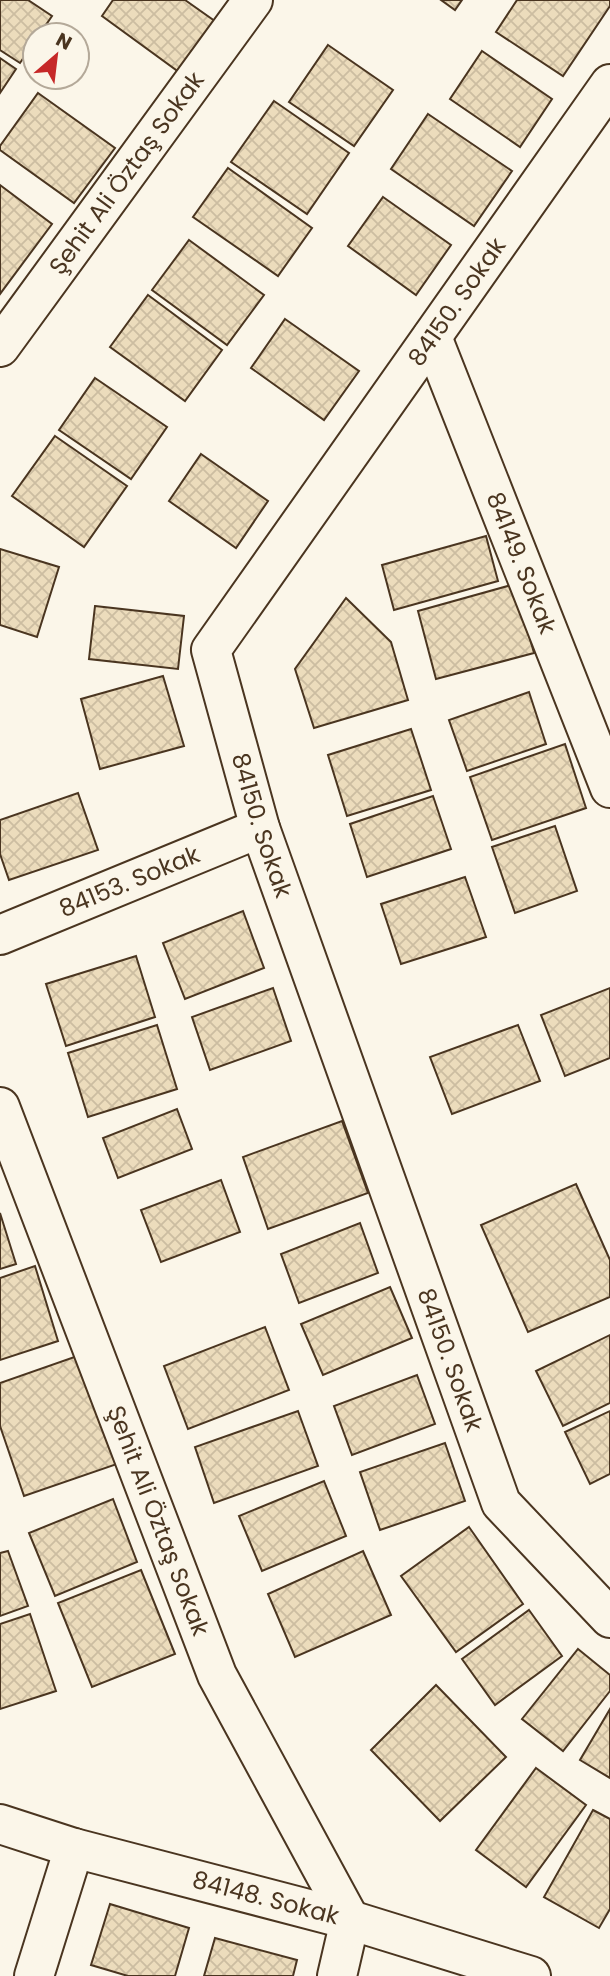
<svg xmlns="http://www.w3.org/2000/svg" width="610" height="1976" viewBox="0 0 610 1976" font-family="Poppins,sans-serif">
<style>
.building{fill:url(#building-cross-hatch);stroke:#4a3520;stroke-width:2}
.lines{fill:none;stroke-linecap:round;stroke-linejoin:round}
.minor-casing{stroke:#4a3520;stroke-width:42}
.minor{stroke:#fbf6e9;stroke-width:38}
.labels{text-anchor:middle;stroke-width:5;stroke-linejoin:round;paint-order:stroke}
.street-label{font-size:24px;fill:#4a3520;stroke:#fbf6e9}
</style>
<defs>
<pattern id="building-cross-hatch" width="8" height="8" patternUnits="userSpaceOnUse" patternTransform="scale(1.75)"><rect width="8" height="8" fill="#ecdcbc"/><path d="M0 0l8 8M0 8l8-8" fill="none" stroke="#ccbda1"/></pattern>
</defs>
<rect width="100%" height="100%" fill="#fbf6e9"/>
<g class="building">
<path d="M0 0H28L52 16 39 35H35V41L20 63 0 50Z"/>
<path d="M113 0H185L219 24 183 75 102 16Z"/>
<path d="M441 0H462L455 10Z"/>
<path d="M517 0H610V6L563 76 496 32Z"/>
<path d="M328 45 393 90 354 146 289 102Z"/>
<path d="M482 51 552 99 520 147 450 99Z"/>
<path d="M0 58 16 69 0 93Z"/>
<path d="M38 93 115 148 74 203 0 150V146Z"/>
<path d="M274 101 349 153 307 214 231 162Z"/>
<path d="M428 114 512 171 474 226 391 169Z"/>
<path d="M228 168 312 228 278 276 193 217Z"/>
<path d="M0 185 52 224 0 294Z"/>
<path d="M383 197 451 245 416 295 348 246Z"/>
<path d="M189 240 264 295 227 345 152 290Z"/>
<path d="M148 295 222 350 185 401 110 347Z"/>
<path d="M285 319 359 371 324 420 251 368Z"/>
<path d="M95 378 167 427 131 479 59 430Z"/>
<path d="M55 436 127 486 84 547 12 496Z"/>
<path d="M201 454 268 501 236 548 169 501Z"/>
<path d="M486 536 498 581 394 610 382 565Z"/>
<path d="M0 549 59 567 37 637 0 625Z"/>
<path d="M515 584 534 653 436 679 418 611Z"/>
<path d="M346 598 391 642 408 700 314 728 295 669Z"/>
<path d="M95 606 184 616 178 669 89 659Z"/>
<path d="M163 676 184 746 100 769 81 699Z"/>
<path d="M529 692 546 744 467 771 449 720Z"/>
<path d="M411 729 431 790 347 816 328 755Z"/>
<path d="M565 744 586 808 492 840 470 777Z"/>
<path d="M78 793 98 850 9 880 0 854V820Z"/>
<path d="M433 796 451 849 367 877 350 824Z"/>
<path d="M555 826 577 891 515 913 492 847Z"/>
<path d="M465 877 486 937 401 964 381 904Z"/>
<path d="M243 911 264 968 185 999 163 943Z"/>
<path d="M136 956 155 1017 66 1046 46 984Z"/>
<path d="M273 988 291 1041 210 1070 192 1017Z"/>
<path d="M610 988V1058L565 1076 541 1015Z"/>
<path d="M157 1025 177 1089 88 1117 68 1053Z"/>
<path d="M518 1025 540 1081 452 1114 430 1057Z"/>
<path d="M177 1109 192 1149 118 1178 103 1138Z"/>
<path d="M342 1121 368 1193 268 1229 243 1157Z"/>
<path d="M221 1180 240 1232 161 1262 141 1210Z"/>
<path d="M576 1184 610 1260V1297L528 1332 481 1225Z"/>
<path d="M0 1213 16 1264 0 1269Z"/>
<path d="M360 1223 378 1273 299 1303 281 1254Z"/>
<path d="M35 1266 58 1341 0 1360V1278Z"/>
<path d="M390 1287 412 1338 323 1375 301 1324Z"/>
<path d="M265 1327 289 1390 188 1429 164 1366Z"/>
<path d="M610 1335V1403L563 1426 536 1371Z"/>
<path d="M83 1354 120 1463 24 1496 0 1426V1383Z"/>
<path d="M417 1375 435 1424 352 1455 334 1406Z"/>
<path d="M298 1411 318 1466 214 1503 195 1447Z"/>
<path d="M610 1411V1474L590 1484 565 1432Z"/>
<path d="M445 1443 465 1501 380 1530 360 1472Z"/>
<path d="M324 1481 346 1536 262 1571 239 1516Z"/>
<path d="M113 1499 137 1562 55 1596 29 1533Z"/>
<path d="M469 1527 523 1604 456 1652 401 1576Z"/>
<path d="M8 1551 28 1606 0 1616V1553Z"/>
<path d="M363 1551 391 1615 295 1657 268 1594Z"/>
<path d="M141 1570 175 1654 92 1687 58 1603Z"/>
<path d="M529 1610 562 1656 495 1705 462 1659Z"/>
<path d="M30 1614 56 1691 0 1709V1624Z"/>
<path d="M578 1649 610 1675V1691L563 1751 522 1719Z"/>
<path d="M436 1685 506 1757 440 1821 371 1750Z"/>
<path d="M610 1709V1778L580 1760Z"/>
<path d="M536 1768 586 1805 526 1887 476 1850Z"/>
<path d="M593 1810 610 1819V1909L599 1928 544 1897Z"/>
<path d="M110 1904 189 1928 175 1976H128L91 1965Z"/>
<path d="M215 1938 297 1960 293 1976H204Z"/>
</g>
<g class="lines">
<defs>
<g id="minor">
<path id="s1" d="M610 84 211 650 260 828 501 1503 610 1618"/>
<path id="s2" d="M432 337 610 788"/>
<path id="s3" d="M0 347 253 0"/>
<path id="s4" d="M0 935 260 828"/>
<path id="s5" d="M0 1107 217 1675 350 1920 337 1976"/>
<path id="s6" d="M0 1824 74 1848 350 1920 531 1976"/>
<path d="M34 1976 74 1848"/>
</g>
</defs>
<use href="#minor" class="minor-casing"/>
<use href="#minor" class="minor"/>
</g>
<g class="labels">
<g class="street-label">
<text dy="8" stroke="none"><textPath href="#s3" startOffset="215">Şehit Ali Öztaş Sokak</textPath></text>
<text transform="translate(457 302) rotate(-55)" y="8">84150. Sokak</text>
<text dy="8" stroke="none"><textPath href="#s2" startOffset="243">84149. Sokak</textPath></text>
<text dy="8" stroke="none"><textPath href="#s1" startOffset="875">84150. Sokak</textPath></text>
<text dy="8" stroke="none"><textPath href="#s4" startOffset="140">84153. Sokak</textPath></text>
<text dy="8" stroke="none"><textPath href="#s1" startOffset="1442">84150. Sokak</textPath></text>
<text dy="8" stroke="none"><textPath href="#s5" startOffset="443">Şehit Ali Öztaş Sokak</textPath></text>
<text dy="8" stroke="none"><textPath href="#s6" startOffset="276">84148. Sokak</textPath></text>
</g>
</g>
<g transform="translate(56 56) rotate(28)"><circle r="33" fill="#fbf6e9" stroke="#b4a999" stroke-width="2"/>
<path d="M0-5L12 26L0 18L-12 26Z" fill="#c62828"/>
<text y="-10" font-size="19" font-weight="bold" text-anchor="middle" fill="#4a3520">N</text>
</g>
</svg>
